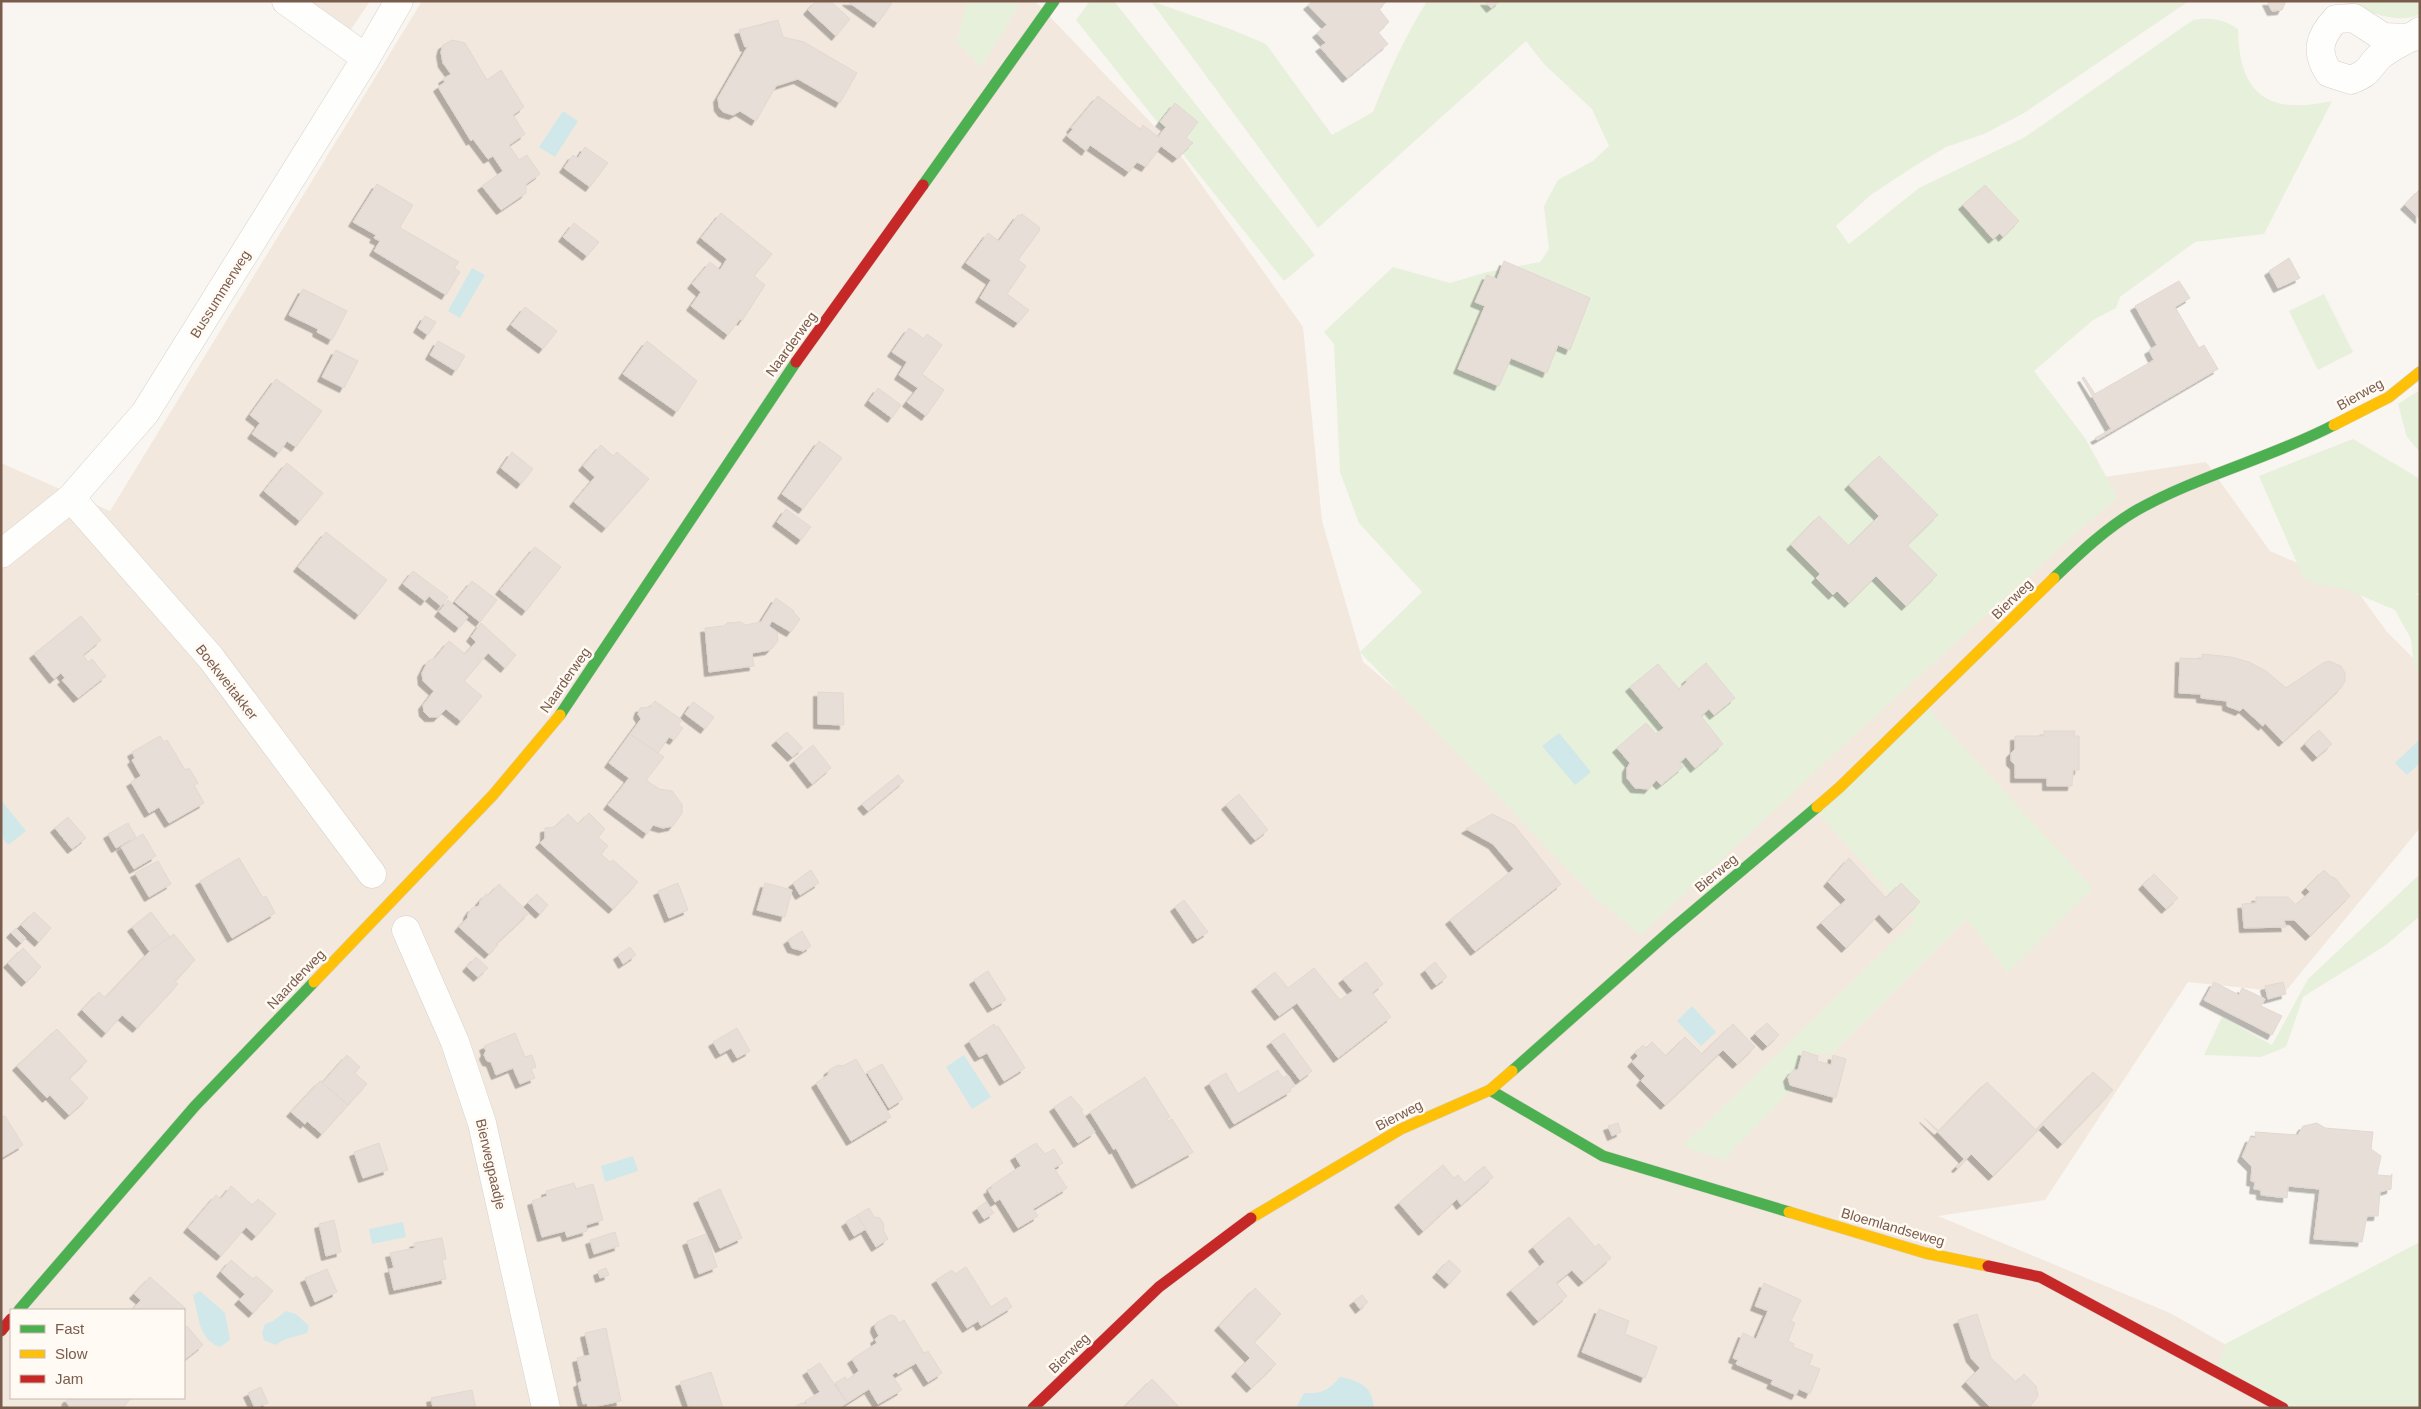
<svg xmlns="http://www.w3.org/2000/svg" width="2421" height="1409" viewBox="0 0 2421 1409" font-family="Helvetica,sans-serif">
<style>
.residential{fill:#f2e8de;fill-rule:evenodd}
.green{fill:#e7f0db}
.water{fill:#d0e8ea}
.building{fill:#e6ded7;stroke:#e2d8d2;filter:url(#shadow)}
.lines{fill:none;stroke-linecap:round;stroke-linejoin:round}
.street-casing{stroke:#d7d1cb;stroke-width:29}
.fast-casing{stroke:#d9d2cb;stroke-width:12}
.slow-casing{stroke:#d9d2cb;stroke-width:12}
.jam-casing{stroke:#d9d2cb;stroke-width:12}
.street{stroke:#fefefd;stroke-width:28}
.fast{stroke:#4caf50;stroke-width:11}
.slow{stroke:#ffc107;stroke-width:11}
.jam{stroke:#c62828;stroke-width:11}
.labels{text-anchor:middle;stroke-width:5;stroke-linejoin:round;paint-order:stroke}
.street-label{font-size:14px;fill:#7a5c4d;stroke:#fffaf3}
</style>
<defs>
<filter id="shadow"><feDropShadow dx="-4.5" dy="4.5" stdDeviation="0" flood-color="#0004"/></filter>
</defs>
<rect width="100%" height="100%" fill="#f9f5f0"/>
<g class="residential">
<path d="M270 1H370L340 46Z"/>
<path d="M422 1H1035L1176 149 1303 327 1322 521 1363 662 1587 850 2098 478 2206 462 2270 551 2355 588 2387 632 2420 665V828L2285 992 2188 982 2045 1200 1938 1216 2170 1313 2337 1408H1V463L110 511ZM11 1310H184V1398H11Z"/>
</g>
<g class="green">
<path d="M967 1H1020L1019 6 981 67 957 42Z"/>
<path d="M1090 1H1114L1315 255 1284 281 1076 20Z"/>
<path d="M1151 1 1230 29 1266 44 1332 135 1373 112C1388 73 1405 37 1427 1H2189L2024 113 1984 134 1946 147 1910 169 1872 194 1836 226 1849 244 1919 188 2025 137 2193 20C2211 17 2223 19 2238 29 2239 96 2269 115 2332 101L2264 234 2195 242 2120 297 2116 308 2093 320 2034 371 2085 438 2118 498 2074 535 1845 744 1641 935 1595 898 1360 652 1422 592 1359 523 1340 472 1334 344 1324 332 1393 267 1450 283 1487 272 1540 262 1549 249 1544 206 1558 180 1593 161 1609 146 1592 109 1544 64 1526 41 1318 228Z"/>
<path d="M2336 1H2420V14C2397 27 2360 7 2336 1Z"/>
<path d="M2324 294 2353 352 2318 370 2289 311Z"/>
<path d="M2420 390V452L2407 437 2398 404Z"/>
<path d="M2353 439 2420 479V593H2416L2420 598V674L2414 666 2411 639 2395 610 2345 589 2316 584 2303 577 2259 476Z"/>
<path d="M1928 708 2093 888 2007 973 1967 919 1832 1054H1816L1811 1070 1724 1160 1682 1146 1915 921 1817 812Z"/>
<path d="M2420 874V916L2386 945 2303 997 2286 1047 2261 1057 2204 1055 2222 1017 2272 1045 2308 979Z"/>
<path d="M2420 1242V1408H2289L2217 1365 2227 1343Z"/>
</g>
<g class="water">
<path d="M563 111 578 121 555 157 539 147Z"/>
<path d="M472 268 485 275 460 318 448 311Z"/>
<path d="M1559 733 1591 772 1575 785 1542 746Z"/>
<path d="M2420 739V763L2407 775 2395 763Z"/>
<path d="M1 800 26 831 8 845 1 836Z"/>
<path d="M1692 1006 1716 1032 1701 1046 1677 1021Z"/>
<path d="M964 1055 991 1097 972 1109 946 1067Z"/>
<path d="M633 1156 638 1171 605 1182 601 1166Z"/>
<path d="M403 1222 406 1237 372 1244 369 1229Z"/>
<path d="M200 1291 225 1313 230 1340 220 1347C198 1340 199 1315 193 1295Z"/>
<path d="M286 1311 296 1314 309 1326 307 1333 286 1339 275 1345 264 1340 262 1333 265 1324 273 1321Z"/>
<path d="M1340 1377C1360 1381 1372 1386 1374 1408H1296L1304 1393C1322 1394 1329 1390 1340 1377Z"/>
</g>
<g class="building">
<path d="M816 1H830L850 19 836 36 808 10Z"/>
<path d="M847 1H890L892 3 878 23Z"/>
<path d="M1313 1H1387L1379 9 1389 22 1378 32 1388 44 1347 78 1320 47 1326 43 1317 33 1327 25 1308 5Z"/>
<path d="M1485 1H1500L1491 8Z"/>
<path d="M2267 1H2286L2282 10 2272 11Z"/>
<path d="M778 20 783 37 804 42 857 73 840 103 798 79 776 86 756 121 740 111 733 115 723 112 719 107 718 98 748 46 745 47 739 30Z"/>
<path d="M452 40 465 43 487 80 501 70 524 107 513 115 525 134 509 145 519 160 527 155 540 174 526 184V193L501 210 482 186 503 171 493 156 488 159 473 139 471 141 438 87 445 82 443 79 451 74 443 63 441 52 443 45Z"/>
<path d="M1098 96 1140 129 1143 125 1158 137 1166 127 1160 122 1175 103 1198 122 1186 138 1193 143 1177 158 1161 146 1146 167 1137 162 1129 172 1090 145 1086 151 1067 136 1073 129 1071 128Z"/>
<path d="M585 147 608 163 590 187 564 168 573 155 578 158Z"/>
<path d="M377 184 413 205 400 227 402 229 459 262 454 268 460 272 446 295 374 251 380 241 374 238 376 235 353 222Z"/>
<path d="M1985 185 2019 221 2003 237 2000 233 1993 239 1963 205Z"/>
<path d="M2420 189V219L2405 205Z"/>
<path d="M721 213 772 254 754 276 765 285 742 321 740 319 728 335 691 306 701 292 692 284 710 262 720 270 727 259 701 238Z"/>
<path d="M1022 214 1039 227 1040 230 1018 260 1026 266 1007 294 1029 310 1018 323 980 298 991 280 966 263 988 233 999 241 1018 215 1020 216Z"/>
<path d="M574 223 599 242 587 256 563 237Z"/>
<path d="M2289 258 2300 278 2278 288 2269 271Z"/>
<path d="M1504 261 1590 298 1570 350 1558 345 1547 373 1511 358 1499 386 1458 369 1485 306 1475 302 1487 275 1497 279Z"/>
<path d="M2179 281 2190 298 2175 307 2199 348 2204 345 2218 369 2097 440 2095 438 2111 429 2082 378 2084 377 2095 394 2154 360 2149 350 2157 345 2135 306Z"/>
<path d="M303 289 347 311 332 340 317 332 318 329 289 315Z"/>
<path d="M525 307 557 331 543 349 511 325Z"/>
<path d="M425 316 436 322 428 335 418 328Z"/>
<path d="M909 328 924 339 927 334 942 345 922 374 944 390 926 416 907 402 918 388 899 375 907 362 892 352Z"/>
<path d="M438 341 465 356 456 371 430 355Z"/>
<path d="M647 341 697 381 677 412 623 374Z"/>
<path d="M336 350 358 361 344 388 322 377Z"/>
<path d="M276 379 322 411 296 447 287 441 279 453 252 434 260 423 250 415Z"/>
<path d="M878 388 901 405 892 418 869 401Z"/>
<path d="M819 441 842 458 803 509 782 494Z"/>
<path d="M601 445 613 456 617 452 649 479 606 528 574 502 595 477 583 466Z"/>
<path d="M512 452 533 469 521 484 501 468Z"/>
<path d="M1879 456 1938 515 1907 545 1937 575 1906 606 1876 576 1849 603 1837 591 1833 595 1816 578 1820 574 1791 545 1819 516 1849 546 1879 516 1849 485Z"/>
<path d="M287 463 323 493 300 521 264 491Z"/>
<path d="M786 509 811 527 801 540 777 522Z"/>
<path d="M326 532 387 580 359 615 298 567Z"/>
<path d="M535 547 561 567 526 611 500 590Z"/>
<path d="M413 571 448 597 441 606 429 596 425 601 403 584Z"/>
<path d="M472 581 497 600 480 622 455 602Z"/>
<path d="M776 598 794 611 793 612 800 619 791 632 772 621 769 626 777 632 778 641 770 650 752 653 754 666 709 672 705 628 724 626 727 623 741 622 745 625 761 622Z"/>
<path d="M448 600 468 617 459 628 439 612Z"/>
<path d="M81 616 101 640 83 655 88 662 92 659 106 676 78 698 62 680 65 678 61 673 54 679 34 654Z"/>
<path d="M481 623 516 655 505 668 488 653 464 681 482 696 461 721 446 709 438 717H429L424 712 423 705 434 691 423 681 422 673 428 661 435 658 449 641 465 654 476 642 471 637Z"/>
<path d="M2202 654 2231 657 2249 662 2266 671 2286 688 2323 663 2329 661 2341 666 2345 673V681L2341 688 2283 742 2265 723 2263 726 2243 708 2240 711 2227 706V701L2201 698V694L2179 693 2180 658 2202 659Z"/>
<path d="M1706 663 1735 698 1714 715 1709 709 1701 716 1723 744 1695 768 1686 757 1679 763 1683 767 1661 785 1656 780 1649 789 1635 788 1627 778V768L1630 763 1617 748 1646 723 1656 734 1664 728 1630 687 1658 664 1679 689 1687 682 1686 680Z"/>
<path d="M818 692 843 693 844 725 818 724Z"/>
<path d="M655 701 682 720 678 725 683 728 674 740 669 737 658 753 630 734 641 719 638 714 640 708 650 707Z"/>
<path d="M693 702 714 717 705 729 685 714Z"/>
<path d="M2319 730 2332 744 2317 757 2305 744Z"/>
<path d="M2044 731H2075L2074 736H2079V770H2073L2072 786H2047V778H2015V765L2011 761V753L2015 749V736H2044Z"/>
<path d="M787 732 803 748 792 757 776 741Z"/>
<path d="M630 734 664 757 646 780 659 789 672 791 682 804V813L673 826 663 828 653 825 647 834 608 805 629 778 609 763Z"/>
<path d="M160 736 164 742 167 740 185 770 189 768 198 783 194 785 204 803 169 823 159 807 149 813 131 782 141 776 132 760 135 758 132 752Z"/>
<path d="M813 745 831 768 812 784 794 761Z"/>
<path d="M898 775 904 781 868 811 862 804Z"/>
<path d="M1239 794 1268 830 1255 840 1226 805Z"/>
<path d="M589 813 605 829 598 837 608 846 601 854 610 862 613 860 638 882 613 909 540 843 545 838V828L555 827 568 814 578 824Z"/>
<path d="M1492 814 1514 825 1561 884 1475 951 1450 920 1514 869 1493 844 1466 829Z"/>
<path d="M68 817 86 838 72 849 55 828Z"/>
<path d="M128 823 136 837 116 848 108 834Z"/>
<path d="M143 834 156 856 134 869 121 847Z"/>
<path d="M239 858 263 898 266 896 275 913 232 938 200 881Z"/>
<path d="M1849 858 1886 898 1901 883 1920 902 1893 929 1879 914 1846 948 1821 923 1846 900 1828 882Z"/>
<path d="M158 861 171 884 149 897 135 873Z"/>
<path d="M811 870 819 883 800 895 793 883Z"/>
<path d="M2324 870 2331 877 2335 878 2350 896 2310 936 2294 920H2284L2286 927 2244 928 2242 904 2256 903V897H2288L2296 905 2310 892 2306 888Z"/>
<path d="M2154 874 2178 898 2166 909 2143 885Z"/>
<path d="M678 883 688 910 669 918 658 891Z"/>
<path d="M765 883 792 890 785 917 757 910Z"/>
<path d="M499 884 529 913 496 944 498 945 489 954 459 927 468 917V914L472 908 479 906 480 901 486 894 489 895Z"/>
<path d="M537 894 548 905 540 914 528 903Z"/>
<path d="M1184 900 1208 932 1197 939 1175 907Z"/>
<path d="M34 912 51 928 39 942 21 925Z"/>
<path d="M151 912 170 937 150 952 132 927Z"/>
<path d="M16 928 26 938 21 943 11 933Z"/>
<path d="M802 931 811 946 803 951 792 948 788 940Z"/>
<path d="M174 934 195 960 175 981 178 984 137 1028 122 1015 106 1033 82 1010 99 992 105 998 150 951Z"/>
<path d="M630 947 636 955 623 964 618 955Z"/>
<path d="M23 948 41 967 26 982 8 963Z"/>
<path d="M476 957 488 968 478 977 467 967Z"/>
<path d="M1366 962 1383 984 1372 993 1391 1017 1338 1058 1297 1003 1279 1016 1256 987 1275 972 1288 988 1314 968 1340 1000 1353 991 1343 979Z"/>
<path d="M1435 962 1447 977 1436 985 1425 970Z"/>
<path d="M988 971 1006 1000 992 1008 974 980Z"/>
<path d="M2214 982 2239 995 2242 988 2265 999 2261 1006 2282 1016 2272 1035 2204 1000Z"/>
<path d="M2283 982 2286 994 2268 999 2265 986Z"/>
<path d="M1767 1023 1779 1035 1767 1046 1755 1034Z"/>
<path d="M994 1024 996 1028 998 1026 1025 1068 1004 1081 987 1053 979 1057 969 1041Z"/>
<path d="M1733 1024 1755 1047 1737 1064 1723 1050 1665 1105 1641 1081 1645 1076 1632 1062 1638 1056 1635 1053 1643 1045 1646 1048 1652 1042 1666 1056 1685 1037 1702 1054Z"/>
<path d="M737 1028 750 1051 737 1058 731 1048 720 1054 713 1042Z"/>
<path d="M57 1029 87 1061 69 1078 88 1098 69 1115 50 1095 47 1098 17 1066Z"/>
<path d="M515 1033 525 1057 532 1055 536 1067 531 1069 535 1078 520 1084 513 1068 496 1075 491 1062 487 1061 484 1055 486 1051 484 1046Z"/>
<path d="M1284 1033 1312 1071 1300 1080 1271 1042Z"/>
<path d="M1803 1051 1818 1056 1817 1061 1831 1065 1833 1055 1846 1059 1836 1098 1790 1085 1788 1077 1793 1070H1798Z"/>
<path d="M347 1055 360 1067 355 1073 367 1084 348 1105 320 1081 323 1082Z"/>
<path d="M856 1059 891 1117 851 1141 816 1083 828 1075 829 1070 838 1065 843 1066Z"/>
<path d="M882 1064 903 1099 889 1108 867 1072Z"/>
<path d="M1278 1070 1283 1078 1288 1075 1295 1086 1290 1089 1291 1091 1234 1124 1209 1083 1226 1073 1238 1094Z"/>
<path d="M2093 1072 2113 1090 2062 1144 2043 1125 1993 1176 1971 1154 1958 1168 1956 1167 1964 1159 1924 1118 1939 1131 1987 1082 2036 1130Z"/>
<path d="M1145 1077 1170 1117 1167 1119 1168 1121 1172 1119 1193 1152 1136 1184 1116 1148 1114 1150 1090 1112Z"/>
<path d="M320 1081 348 1105 322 1134 307 1121 305 1124 291 1112Z"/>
<path d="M1071 1096 1083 1110 1081 1111 1095 1132 1078 1143 1054 1107Z"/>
<path d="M5 1116 23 1145 1 1158V1117Z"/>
<path d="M1618 1123 1621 1132 1612 1136 1608 1126Z"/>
<path d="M2317 1123 2325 1128 2373 1132 2371 1149 2381 1156 2377 1175 2391 1176 2392 1174 2391 1189 2380 1192 2378 1216H2367L2362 1242 2314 1239 2320 1189 2288 1186 2287 1198 2261 1195V1190L2254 1189 2255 1182 2251 1181 2252 1167 2242 1157 2250 1138H2256L2255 1132 2298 1135 2303 1126Z"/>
<path d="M379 1143 388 1170 363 1178 354 1152Z"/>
<path d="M1036 1143 1045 1154 1054 1149 1063 1163 1054 1168 1067 1188 1033 1209 1038 1216 1018 1228 1000 1199 995 1202 988 1190 992 1188 991 1186 1021 1166 1015 1156Z"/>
<path d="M1443 1165 1454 1178 1458 1175 1465 1183 1484 1166 1493 1177 1461 1205 1457 1199 1423 1231 1399 1203Z"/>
<path d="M574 1183 576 1189 593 1184 603 1220 586 1225 587 1231 567 1237 565 1231 542 1237 532 1201 547 1196 546 1191Z"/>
<path d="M231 1186 252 1205 258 1199 276 1214 256 1236 246 1227 221 1256 188 1228 216 1195 221 1199Z"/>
<path d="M720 1189 742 1238 720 1248 698 1199Z"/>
<path d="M986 1202 994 1213 984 1219 977 1208Z"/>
<path d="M869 1208 874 1217 880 1218 884 1225 883 1230 888 1239 876 1247 857 1215Z"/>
<path d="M857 1215 866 1229 854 1236 846 1222Z"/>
<path d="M1569 1217 1595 1247 1599 1244 1611 1258 1583 1282 1572 1270 1556 1283 1567 1296 1538 1321 1511 1290 1545 1262 1533 1247Z"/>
<path d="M334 1220 341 1252 326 1256 319 1224Z"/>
<path d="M615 1232 619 1246 594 1254 590 1240Z"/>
<path d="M706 1234 717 1267 699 1274 687 1241Z"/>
<path d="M442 1238 446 1259H442L446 1279 394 1290 389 1269 394 1268 390 1253 415 1248 414 1243Z"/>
<path d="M231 1260 253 1279 256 1276 273 1291 253 1313 239 1300 245 1294 221 1272Z"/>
<path d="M1449 1260 1461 1271 1449 1284 1437 1273Z"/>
<path d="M966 1267 991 1307 1006 1297 1012 1307 981 1326 978 1321 967 1328 936 1280 952 1270 955 1274Z"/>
<path d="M606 1268 609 1275 600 1278 598 1271Z"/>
<path d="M327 1269 337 1292 315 1302 305 1278Z"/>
<path d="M150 1277 185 1308 183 1310H132L141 1300 134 1294Z"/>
<path d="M1764 1283 1801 1300 1791 1321 1795 1323 1788 1341 1794 1344 1793 1347 1813 1355 1809 1365 1820 1369 1810 1394 1799 1389 1796 1395 1771 1384 1773 1380 1736 1364 1738 1360 1733 1358 1743 1333 1756 1339 1768 1311 1755 1306Z"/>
<path d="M1255 1288 1281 1314 1254 1342 1276 1364 1251 1388 1236 1372 1250 1358 1219 1326Z"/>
<path d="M1362 1295 1368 1302 1360 1309 1354 1301Z"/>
<path d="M1599 1309 1629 1321 1625 1334 1657 1347 1645 1378 1582 1352Z"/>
<path d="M1977 1314 1991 1358 2016 1382 2024 1374 2036 1386 2038 1396 2029 1408H1991L1966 1382 1980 1368 1971 1358 1958 1320Z"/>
<path d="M890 1315 895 1316 899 1323 904 1320 924 1353 928 1351 942 1373 928 1382 916 1363 898 1374 896 1372 892 1375 902 1390 878 1404 869 1389 847 1403 835 1383 845 1377 847 1380 859 1371 852 1359 877 1343 875 1339 879 1336 875 1328 876 1323Z"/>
<path d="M187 1326 203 1345 184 1360V1328Z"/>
<path d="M606 1328 621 1401 588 1408 587 1403 583 1404 578 1383 582 1381 577 1358 590 1355 585 1333Z"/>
<path d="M820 1363 847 1403 839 1408H794L801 1403 807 1404 805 1401 820 1392 807 1371Z"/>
<path d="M711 1372 723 1408H689L680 1382Z"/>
<path d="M1152 1379 1180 1408H1123Z"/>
<path d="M261 1387 268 1403 255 1408 248 1393Z"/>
<path d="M472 1390 476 1408H433L431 1398Z"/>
<path d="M68 1398H128L130 1399 123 1408H70L66 1401Z"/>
</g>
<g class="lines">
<defs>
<g id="street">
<path d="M286 1 366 58"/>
<path d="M2411 38 2383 37 2354 18 2336 19C2319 37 2315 52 2329 73L2351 80C2372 71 2365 71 2379 57 2389 47 2407 41 2420 31"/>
<path d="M71 498 211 658 372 874"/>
<path d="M1 554 71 498 145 413 366 58 399 1"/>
<path d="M406 930 455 1042 482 1123 546 1408"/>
</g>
<g id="fast">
<path d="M923 185 1054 1"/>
<path d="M2054 578C2079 554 2106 528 2137 510 2200 475 2271 458 2334 425"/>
<path d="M560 715 796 362"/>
<path d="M1512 1071 1670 931 1817 807"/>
<path d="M1490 1090 1603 1156 1789 1212"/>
<path d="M19 1310 195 1106 314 982"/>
</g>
<g id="slow">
<path d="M2334 425 2389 397 2420 372"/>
<path d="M1817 807 1840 787 2054 578"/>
<path d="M314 982 493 795 560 715"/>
<path d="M1789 1212 1925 1253 1988 1266"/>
<path d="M1251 1218 1401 1129 1490 1090 1512 1071"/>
</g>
<g id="jam">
<path d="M796 362 923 185"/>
<path d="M1988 1266 2040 1277 2283 1408"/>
<path d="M1 1331 11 1319"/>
<path d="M1033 1408 1159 1287 1251 1218"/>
</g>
</defs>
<use href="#street" class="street-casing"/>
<use href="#fast" class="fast-casing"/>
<use href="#slow" class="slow-casing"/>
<use href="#jam" class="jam-casing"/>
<use href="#street" class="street"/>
<use href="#fast" class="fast"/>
<use href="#slow" class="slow"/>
<use href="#jam" class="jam"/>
</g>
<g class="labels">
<g class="street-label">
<text transform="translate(220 294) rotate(-58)" y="5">Bussummerweg</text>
<text transform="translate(791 344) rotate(-54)" y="5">Naarderweg</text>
<text transform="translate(2360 394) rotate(-29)" y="5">Bierweg</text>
<text transform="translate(2012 599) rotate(-44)" y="5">Bierweg</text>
<text transform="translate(565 680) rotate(-55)" y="5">Naarderweg</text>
<text transform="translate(227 682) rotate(52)" y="5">Boekweitakker</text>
<text transform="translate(1716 873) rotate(-40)" y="5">Bierweg</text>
<text transform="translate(296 979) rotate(-46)" y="5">Naarderweg</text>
<text transform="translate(1399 1115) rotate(-27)" y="5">Bierweg</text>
<text transform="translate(491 1164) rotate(77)" y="5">Bierwegpaadje</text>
<text transform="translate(1893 1227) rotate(16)" y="5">Bloemlandseweg</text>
<text transform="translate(1069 1353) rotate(-44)" y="5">Bierweg</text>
</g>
</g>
<rect width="2421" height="1409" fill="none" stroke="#7a5c4d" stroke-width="5"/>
<rect x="10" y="1309" width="175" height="90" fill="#fffaf3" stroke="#cabbb1"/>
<rect x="20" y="1325" width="25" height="8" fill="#4caf50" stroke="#cabbb1"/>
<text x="55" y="1334" font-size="15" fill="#7a5c4d">Fast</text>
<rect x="20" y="1350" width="25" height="8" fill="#ffc107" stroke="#cabbb1"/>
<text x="55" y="1359" font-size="15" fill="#7a5c4d">Slow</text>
<rect x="20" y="1375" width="25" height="8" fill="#c62828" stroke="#cabbb1"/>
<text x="55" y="1384" font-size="15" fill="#7a5c4d">Jam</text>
</svg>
